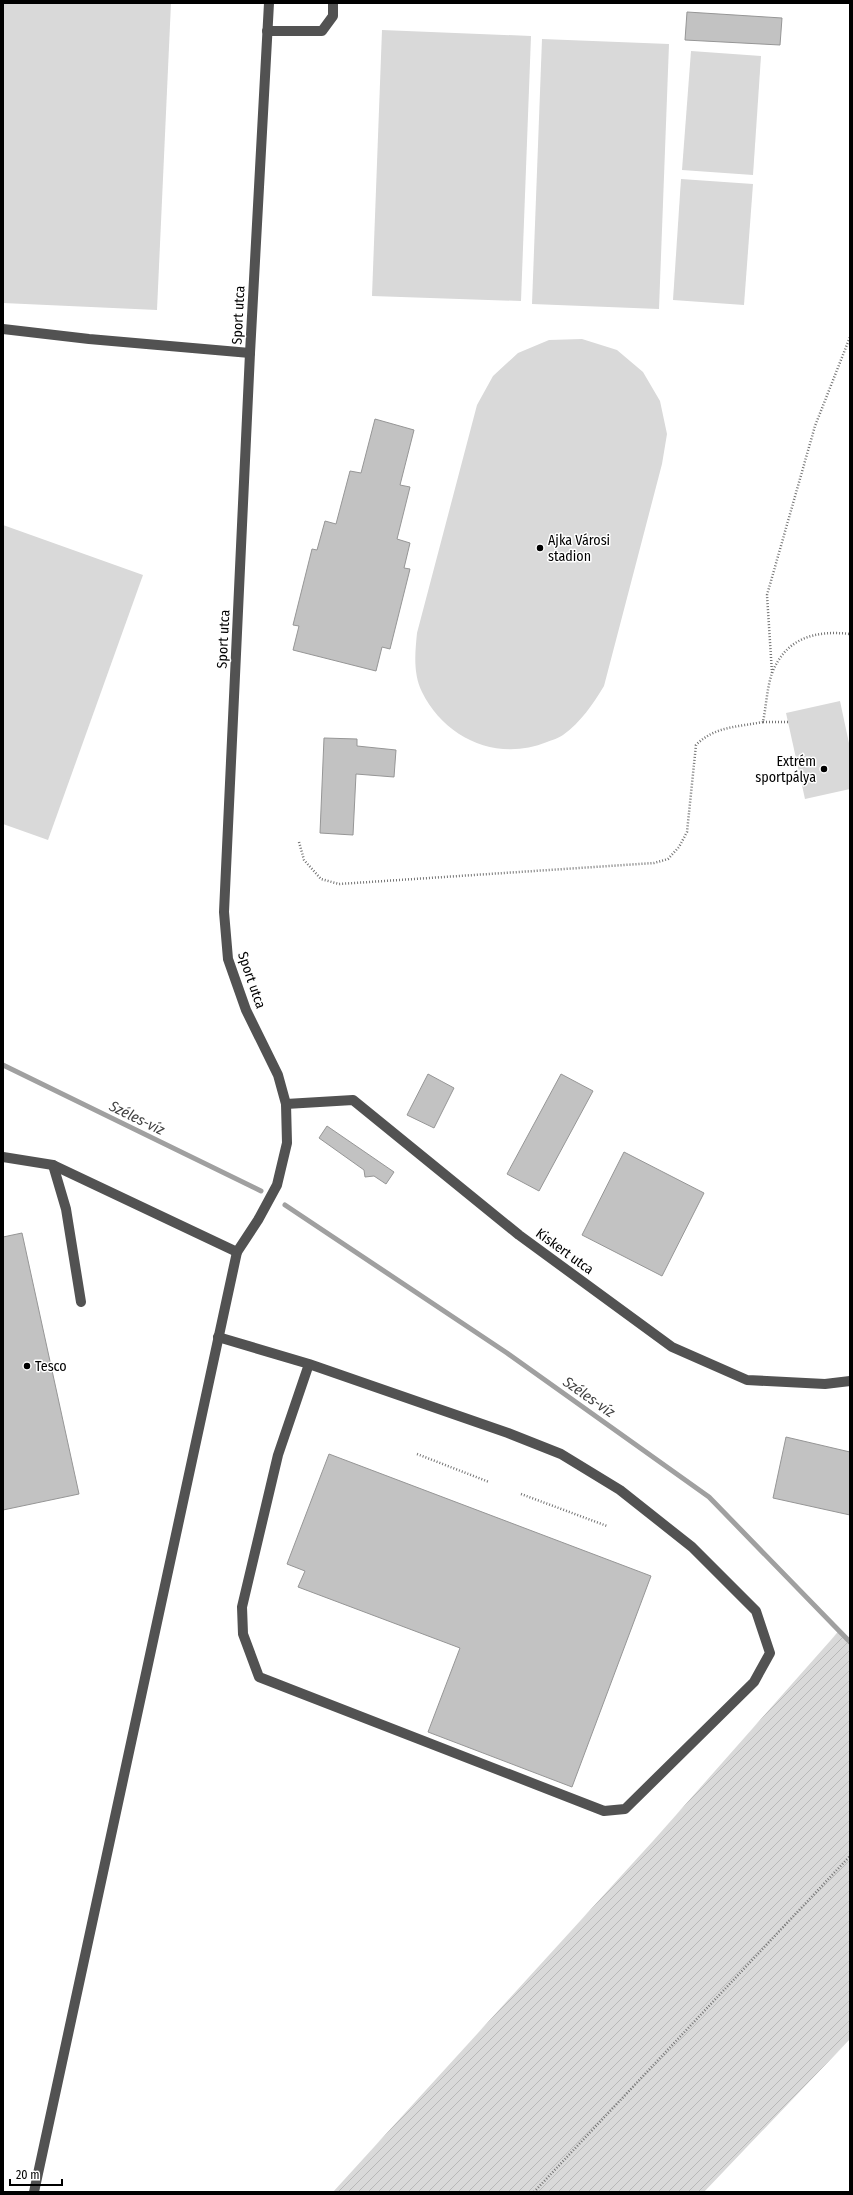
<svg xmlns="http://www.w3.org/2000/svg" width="853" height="2195" viewBox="0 0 853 2195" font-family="'Fira Sans Condensed',sans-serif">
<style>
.garden{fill:url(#garden-furrows)}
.pitch{fill:#d9d9d9}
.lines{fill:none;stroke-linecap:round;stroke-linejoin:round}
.stream{stroke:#a0a0a0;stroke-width:5}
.building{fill:#c2c2c2;stroke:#969696}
.path{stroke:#747474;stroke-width:2.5;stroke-dasharray:1 2;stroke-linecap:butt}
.minor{stroke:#525252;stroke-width:10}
.poi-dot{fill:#000;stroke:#fff;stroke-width:1.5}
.labels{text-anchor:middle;stroke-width:3;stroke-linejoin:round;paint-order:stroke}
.street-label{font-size:14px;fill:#000;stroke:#fff}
.poi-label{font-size:14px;fill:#000;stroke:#fff;text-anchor:start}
.water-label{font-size:15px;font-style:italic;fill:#414141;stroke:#fff}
</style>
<defs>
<pattern id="garden-furrows" width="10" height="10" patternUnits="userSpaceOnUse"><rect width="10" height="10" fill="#d9d9d9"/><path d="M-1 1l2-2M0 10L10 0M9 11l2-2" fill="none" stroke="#b8b8b8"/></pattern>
</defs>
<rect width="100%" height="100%" fill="#fff"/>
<path class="garden" d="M838 1632 850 1644V2039L704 2192H333L653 1841Z"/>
<g class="pitch">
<path d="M3 3H171L157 310 3 303Z"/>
<path d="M382 30 531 36 521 301 372 296Z"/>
<path d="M542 39 669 44 659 309 532 304Z"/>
<path d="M691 51 761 56 753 175 682 170Z"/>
<path d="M681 179 753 184 744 305 673 300Z"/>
<path d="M582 339 617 350 643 372 660 401 667 434 662 464 604 686C593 704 581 722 563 735 559 738 552 740 547 742 498 762 445 739 422 692 413 674 415 653 417 633L477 405 493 376 518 353 549 340Z"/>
<path d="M3 525 143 575 48 840 3 824Z"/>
<path d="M840 701 850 748V789L805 799 786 713Z"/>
</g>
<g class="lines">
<g class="stream">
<path d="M3 1065 261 1191"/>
<path d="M285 1205 507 1353 709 1497 850 1642"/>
</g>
</g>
<g class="building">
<path d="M687 12 782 18 780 45 685 40Z"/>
<path d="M375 419 414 430 400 485 410 487 397 539 410 543 404 568 410 569 390 649 382 647 376 671 293 650 299 626 293 625 312 549 317 550 325 521 336 524 350 471 361 473Z"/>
<path d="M324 738 357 739V746L396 750 394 777 356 774 353 835 320 833Z"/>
<path d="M428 1074 454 1088 434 1128 407 1115Z"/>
<path d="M561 1074 593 1091 539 1191 507 1174Z"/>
<path d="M327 1126 394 1172 386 1184 374 1176 365 1177 364 1170 319 1138Z"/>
<path d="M624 1152 704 1193 662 1276 582 1235Z"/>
<path d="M22 1233 79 1494 3 1510V1237Z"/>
<path d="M786 1437 850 1452V1515L773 1498Z"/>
<path d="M329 1454 651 1576 572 1787 428 1732 460 1648 298 1587 305 1571 287 1564Z"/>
</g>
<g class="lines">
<g class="path">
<path d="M772 673 767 595 815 426 850 337"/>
<path d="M763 722H788"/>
<path d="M299 842 304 860 321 879 339 884 654 863 668 859 679 847 687 832 696 745C715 726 738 727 763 722 766 707 767 688 772 673 786 638 815 630 850 634"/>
<path d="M417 1454 489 1482"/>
<path d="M521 1494 607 1526"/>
<path d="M534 2192 850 1856"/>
</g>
<g class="minor">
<path d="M267 31H322L333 16V3"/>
<path d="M3 329 89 339 250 353"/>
<path d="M286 1104 353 1100 519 1235 672 1347 747 1380 825 1384 850 1381"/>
<path d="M3 1157 53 1165 237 1252"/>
<path d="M53 1165 66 1209 81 1302"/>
<path d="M218 1337 309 1364 508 1433 561 1454 620 1490 692 1547 756 1611 770 1653 754 1682 625 1809 604 1811 259 1677 243 1634 242 1607 278 1455 309 1364"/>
<path d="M34 2192 237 1252 258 1220 277 1185 287 1143 286 1104 278 1075 246 1010 228 959 224 912 250 353 269 3"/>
</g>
</g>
<g class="poi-dot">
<circle cx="540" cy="548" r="4"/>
<circle cx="824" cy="769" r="4"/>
<circle cx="27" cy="1366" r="4"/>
</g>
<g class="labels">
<g class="street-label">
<text transform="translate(238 315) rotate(-87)" y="5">Sport utca</text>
<text transform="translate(223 639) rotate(-87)" y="5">Sport utca</text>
<text transform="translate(252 980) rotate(71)" y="5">Sport utca</text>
<text transform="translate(565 1251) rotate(36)" y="5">Kiskert utca</text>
</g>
<g class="poi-label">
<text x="548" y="545">Ajka Városi<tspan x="548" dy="16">stadion</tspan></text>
<text x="816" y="766" text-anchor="end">Extrém<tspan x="816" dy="16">sportpálya</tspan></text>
<text x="35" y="1371">Tesco</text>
</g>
<g class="water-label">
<text transform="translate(137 1118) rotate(26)" y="5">Széles-víz</text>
<text transform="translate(589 1397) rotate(35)" y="5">Széles-víz</text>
</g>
</g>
<rect width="853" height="2195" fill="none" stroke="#000000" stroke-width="8"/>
<path d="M10 2179v6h52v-6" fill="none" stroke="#000000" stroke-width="2"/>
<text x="16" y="2179" font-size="12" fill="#000000" stroke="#ffffff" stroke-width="3" paint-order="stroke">20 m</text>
</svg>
